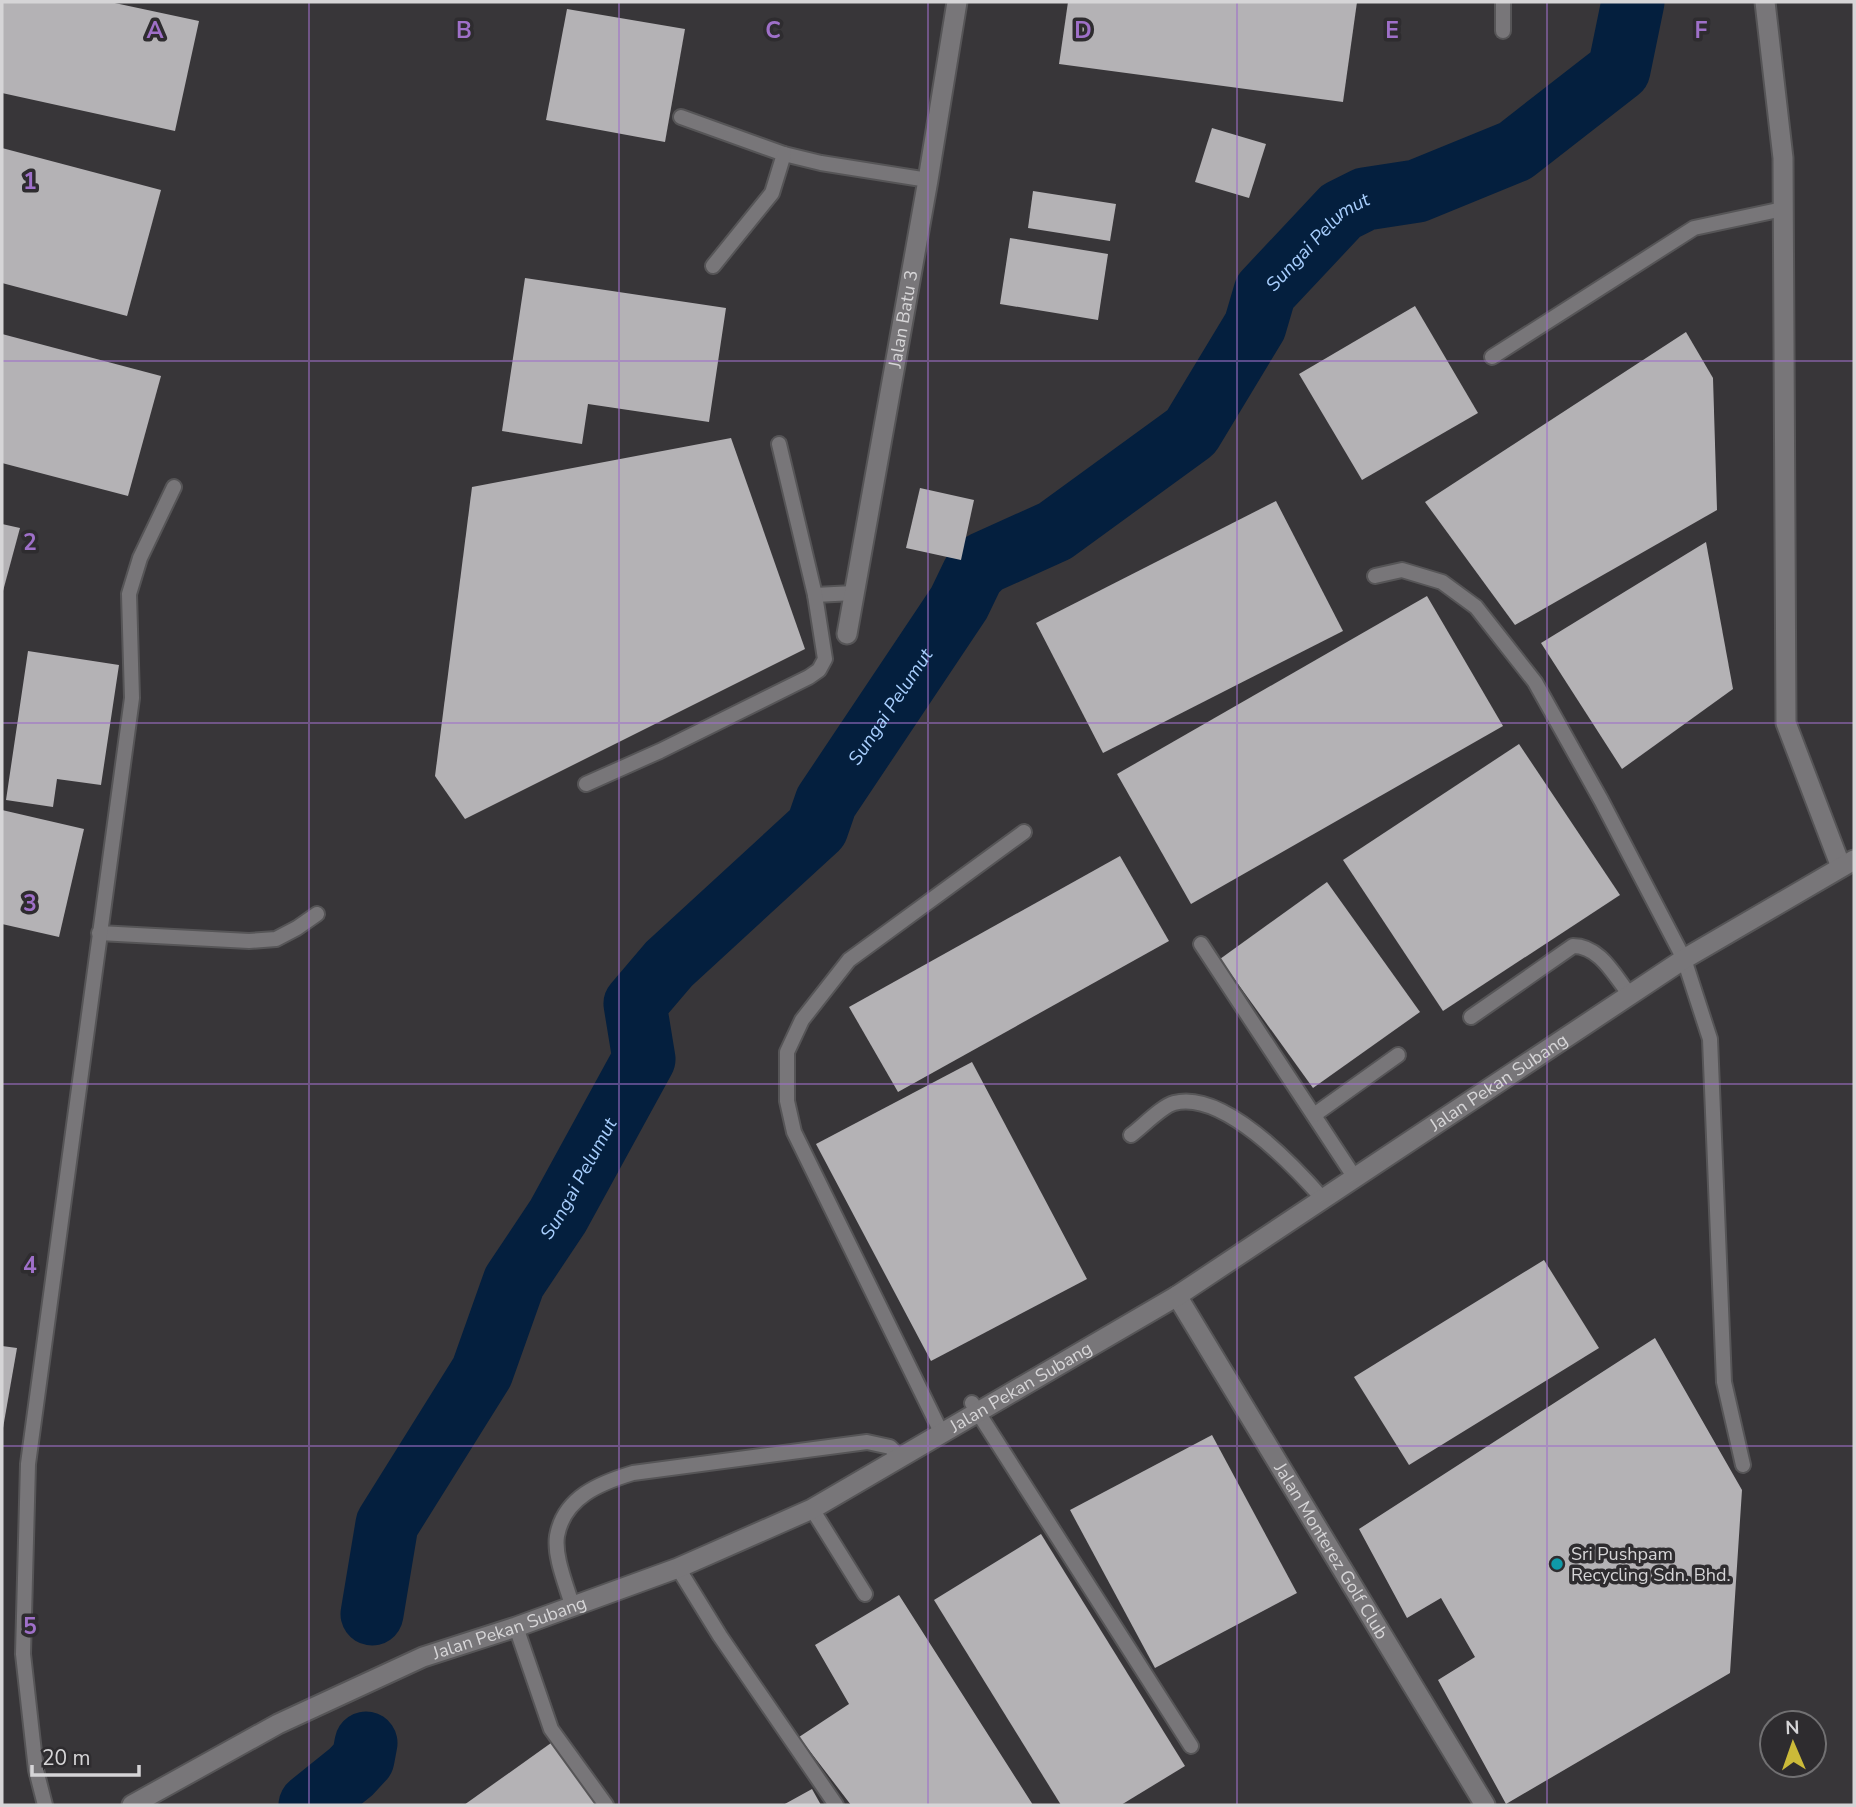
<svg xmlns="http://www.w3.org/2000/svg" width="1856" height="1807" viewBox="0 0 1856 1807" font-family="'Nunito Sans',sans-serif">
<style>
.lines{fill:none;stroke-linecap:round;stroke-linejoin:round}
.river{stroke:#041f3e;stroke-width:63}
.building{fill:#b4b2b5}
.service-casing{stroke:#565557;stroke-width:18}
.minor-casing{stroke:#565557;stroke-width:23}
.service{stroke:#787679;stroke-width:14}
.minor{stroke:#787679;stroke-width:19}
.grid{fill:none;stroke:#9f70c9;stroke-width:2;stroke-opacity:0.55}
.culture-dot{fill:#0f9aa8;stroke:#2e2c2f;stroke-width:2.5}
.labels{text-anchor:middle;stroke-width:7;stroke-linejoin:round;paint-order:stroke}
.street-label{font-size:18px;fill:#d6d5d7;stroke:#2e2c2f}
.poi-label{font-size:18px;fill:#d6d5d7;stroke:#2e2c2f;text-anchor:start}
.water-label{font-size:19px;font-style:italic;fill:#a8cefd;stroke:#2e2c2f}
.grid-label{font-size:23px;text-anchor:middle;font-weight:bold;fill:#9f70c9;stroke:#2e2c2f;stroke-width:7;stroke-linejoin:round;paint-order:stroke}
</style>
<rect width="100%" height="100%" fill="#383639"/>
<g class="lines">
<g class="river">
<path id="s1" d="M372 1614 387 1524 482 1372 514 1282 558 1216 644 1059 635 1004 669 964 817 828 826 802 959 603 973 574 984 563 1055 531 1191 432 1255 326 1265 292 1341 211 1365 199 1417 191 1515 151 1619 70 1633 2"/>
<path d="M310 1805 351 1772 363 1759 366 1743"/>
</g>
</g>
<g class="building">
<path d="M2 2H110L199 21 175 131 2 93Z"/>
<path d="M1068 2H1357L1343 102 1059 64Z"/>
<path d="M567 9 685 29 665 142 546 120Z"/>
<path d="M1212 128 1266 144 1249 198 1195 182Z"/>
<path d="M2 148 161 190 127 316 2 283Z"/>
<path d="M1033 191 1116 204 1110 241 1028 228Z"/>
<path d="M1010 238 1108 254 1098 320 1000 304Z"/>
<path d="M525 278 726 308 709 422 588 404 582 444 502 431Z"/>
<path d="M1415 306 1478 413 1362 480 1299 374Z"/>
<path d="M1686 332 1713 378 1717 510 1515 625 1425 502Z"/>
<path d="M2 334 161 376 128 496 2 463Z"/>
<path d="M731 438 805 649 465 819 435 776 472 487Z"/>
<path d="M920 488 974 500 961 560 906 548Z"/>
<path d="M1276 501 1343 631 1103 753 1036 623Z"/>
<path d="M2 524 20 528 3 591H2Z"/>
<path d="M1706 542 1733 689 1622 769 1541 643Z"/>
<path d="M1427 596 1503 726 1191 904 1117 774Z"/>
<path d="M28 651 119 665 101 785 57 779 53 807 6 800Z"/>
<path d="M1519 744 1620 895 1443 1011 1343 860Z"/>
<path d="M2 810 84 829 59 937 2 924Z"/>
<path d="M1120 856 1169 941 898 1092 849 1007Z"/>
<path d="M1327 882 1420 1012 1313 1088 1220 959Z"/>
<path d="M972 1062 1087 1279 931 1361 816 1144Z"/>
<path d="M1544 1260 1599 1348 1409 1465 1354 1377Z"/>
<path d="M1655 1338 1742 1490 1730 1673 1506 1804 1438 1680 1475 1657 1441 1598 1407 1618 1359 1529Z"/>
<path d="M2 1346 17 1348 3 1428H2Z"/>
<path d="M1212 1435 1297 1593 1155 1668 1070 1510Z"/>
<path d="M1041 1534 1185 1766 1121 1805H1061L934 1600Z"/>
<path d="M899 1595 1033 1805H851L799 1737 849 1704 815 1645Z"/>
<path d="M551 1743 597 1805H464Z"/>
<path d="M812 1789 821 1805H783Z"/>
</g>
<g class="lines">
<defs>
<g id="service">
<path d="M1503 2V31"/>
<path d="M681 117 784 154 821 163 928 180"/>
<path d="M713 266 772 193 784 154"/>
<path d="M1492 357 1694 228 1783 209"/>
<path d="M1375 576 1402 570 1442 582 1476 607 1535 682 1601 800 1684 959 1710 1039 1724 1382 1743 1465"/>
<path d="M815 595 854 593"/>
<path d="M586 784 660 751 809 677 819 670 825 659 815 595 779 444"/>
<path d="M99 933 249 941 276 939 297 928 317 914"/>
<path d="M1201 944 1355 1178"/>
<path d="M1471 1017 1573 946C1600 946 1614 975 1630 995"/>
<path d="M1314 1115 1398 1055"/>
<path d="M1131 1135C1142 1127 1162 1106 1174 1103 1223 1090 1294 1166 1323 1199"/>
<path d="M972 1403 1191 1746"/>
<path d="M941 1432 794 1132 787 1101V1052L802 1020 849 960 1024 832"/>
<path d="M812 1509 865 1594"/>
<path d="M678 1568 720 1636 836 1805"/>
<path d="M572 1605C566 1584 554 1557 557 1536 564 1497 600 1483 633 1473L867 1442 890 1447 900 1457"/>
<path d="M516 1627 551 1729 606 1805"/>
<path d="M45 1805 36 1770 23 1654 28 1464 132 698 129 594 140 558 174 487"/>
</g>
<g id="minor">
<path d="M1765 2 1783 158 1786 723 1841 867"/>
<path id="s2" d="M847 634 928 180 957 2"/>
<path id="s3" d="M1177 1296 1485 1805"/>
<path id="s4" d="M132 1805 278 1724 423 1657 516 1627 678 1568 812 1509 1177 1296 1684 959 1854 860"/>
</g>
</defs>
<use href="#service" class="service-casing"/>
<use href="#minor" class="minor-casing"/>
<use href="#service" class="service"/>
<use href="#minor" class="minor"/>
</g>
<path class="grid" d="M309 2V1805M619 2V1805M928 2V1805M1237 2V1805M1547 2V1805M2 361H1854M2 723H1854M2 1084H1854M2 1446H1854"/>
<circle class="culture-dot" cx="1557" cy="1564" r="7"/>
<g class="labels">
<g class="street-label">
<text dy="6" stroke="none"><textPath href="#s2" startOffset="320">Jalan Batu 3</textPath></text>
<text dy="6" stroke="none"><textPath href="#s4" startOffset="1552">Jalan Pekan Subang</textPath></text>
<text dy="6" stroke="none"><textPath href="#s4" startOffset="985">Jalan Pekan Subang</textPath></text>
<text dy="6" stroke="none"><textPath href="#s3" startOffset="298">Jalan Monterez Golf Club</textPath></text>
<text dy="6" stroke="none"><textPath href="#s4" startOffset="418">Jalan Pekan Subang</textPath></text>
</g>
<g class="poi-label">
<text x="1571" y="1560">Sri Pushpam<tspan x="1571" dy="21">Recycling Sdn. Bhd.</tspan></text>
</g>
<g class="water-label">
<text dy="7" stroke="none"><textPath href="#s1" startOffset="1727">Sungai Pelumut</textPath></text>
<text dy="7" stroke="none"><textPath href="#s1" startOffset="1076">Sungai Pelumut</textPath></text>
<text dy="7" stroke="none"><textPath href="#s1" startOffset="488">Sungai Pelumut</textPath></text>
</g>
</g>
<g class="grid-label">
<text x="155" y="38">A</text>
<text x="464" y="38">B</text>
<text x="773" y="38">C</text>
<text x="1083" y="38">D</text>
<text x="1392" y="38">E</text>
<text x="1701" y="38">F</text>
<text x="30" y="189">1</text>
<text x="30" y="550">2</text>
<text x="30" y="911">3</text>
<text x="30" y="1273">4</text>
<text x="30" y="1634">5</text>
</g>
<rect width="1856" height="1807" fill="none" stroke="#d6d5d7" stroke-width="7"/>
<g transform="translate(1793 1744) rotate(358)"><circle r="33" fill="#2e2c2f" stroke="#717072" stroke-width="2"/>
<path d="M0-5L12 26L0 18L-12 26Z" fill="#cbba39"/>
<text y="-10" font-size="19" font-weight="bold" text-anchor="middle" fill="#d6d5d7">N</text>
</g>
<path d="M32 1765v10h107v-10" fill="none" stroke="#d6d5d7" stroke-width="3.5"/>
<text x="42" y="1765" font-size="21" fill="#d6d5d7" stroke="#2e2c2f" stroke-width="5" paint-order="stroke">20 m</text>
</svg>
